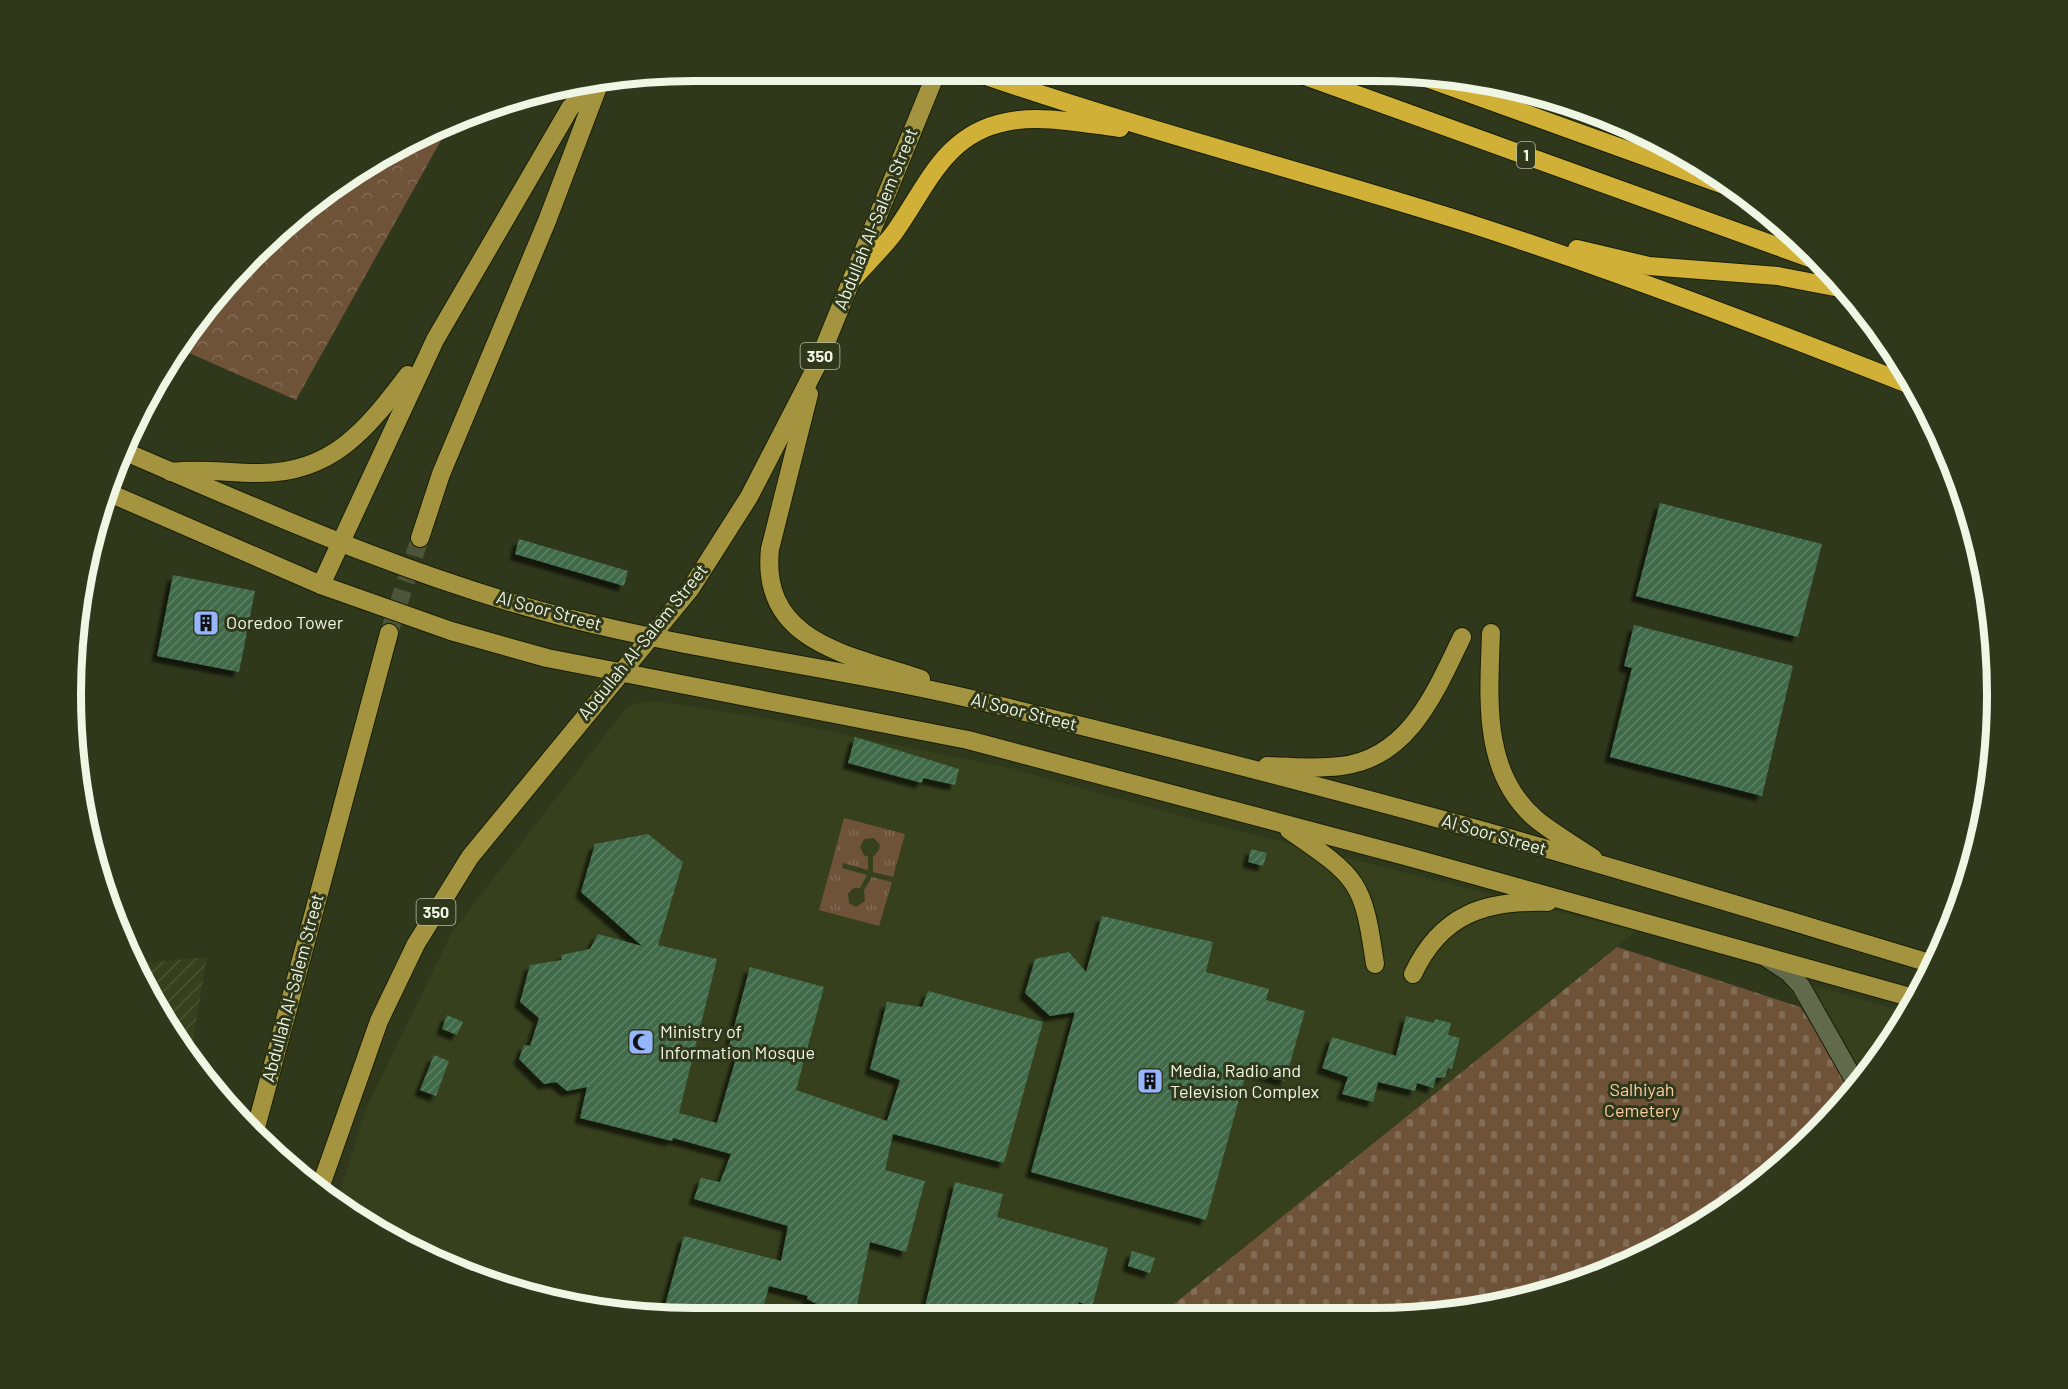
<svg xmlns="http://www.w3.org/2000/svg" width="2068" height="1389" viewBox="0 0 2068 1389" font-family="Barlow,sans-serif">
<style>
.built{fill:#36401c}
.industrial{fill:url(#industrial-furrows)}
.grass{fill:url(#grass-tufts)}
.cemetery{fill:url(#cemetery-stones)}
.park{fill:url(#park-crowns)}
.building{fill:url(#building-hatch);filter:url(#shadow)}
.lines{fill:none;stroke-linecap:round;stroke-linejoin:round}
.major-tunnel{stroke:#4d5439;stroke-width:18;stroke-dasharray:18 9;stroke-linecap:butt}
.minor-casing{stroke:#181f03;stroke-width:20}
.major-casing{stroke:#181f03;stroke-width:20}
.highway-casing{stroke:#181f03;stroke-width:20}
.minor{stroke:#616a4b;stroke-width:18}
.major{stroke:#a49440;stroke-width:18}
.highway{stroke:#d1b038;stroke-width:18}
.labels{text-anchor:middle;stroke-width:6;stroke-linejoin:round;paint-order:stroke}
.shield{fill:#30381b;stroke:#b6bda8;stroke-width:1.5}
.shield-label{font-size:16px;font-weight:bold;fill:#f0f6e4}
.street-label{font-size:18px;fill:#f0f6e4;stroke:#30381b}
.poi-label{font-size:18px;fill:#f0f6e4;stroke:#30381b;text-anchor:start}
.park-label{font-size:18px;fill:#fecd9f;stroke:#30381b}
.rim{fill:none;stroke:#f0f6e4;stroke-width:8}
</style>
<defs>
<pattern id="industrial-furrows" width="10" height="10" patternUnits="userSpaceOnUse" patternTransform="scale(1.5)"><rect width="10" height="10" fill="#36401c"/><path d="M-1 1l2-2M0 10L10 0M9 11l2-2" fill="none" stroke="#4a5332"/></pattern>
<pattern id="grass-tufts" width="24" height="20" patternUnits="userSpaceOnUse" patternTransform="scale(1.5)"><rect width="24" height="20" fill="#6e5339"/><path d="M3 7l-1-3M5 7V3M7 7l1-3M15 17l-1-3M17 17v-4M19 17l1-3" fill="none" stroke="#836c56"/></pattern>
<pattern id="cemetery-stones" width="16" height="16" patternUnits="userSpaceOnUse" patternTransform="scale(1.5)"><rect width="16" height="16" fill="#6e5339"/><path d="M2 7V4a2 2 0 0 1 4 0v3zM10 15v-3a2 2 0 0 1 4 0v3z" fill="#836c56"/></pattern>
<pattern id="park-crowns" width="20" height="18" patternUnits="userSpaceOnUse" patternTransform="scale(1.5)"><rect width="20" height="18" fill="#6e5339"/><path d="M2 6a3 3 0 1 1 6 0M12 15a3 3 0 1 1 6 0" fill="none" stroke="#836c56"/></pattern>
<pattern id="building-hatch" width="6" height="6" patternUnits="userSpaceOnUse" patternTransform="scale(1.5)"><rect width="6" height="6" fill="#3f6b49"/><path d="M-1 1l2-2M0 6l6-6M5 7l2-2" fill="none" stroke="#5b8163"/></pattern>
<filter id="shadow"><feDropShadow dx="-5.5" dy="5.5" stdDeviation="1.5" flood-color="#0009"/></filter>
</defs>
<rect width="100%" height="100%" fill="#30381b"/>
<g class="built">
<path d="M641 702H660L759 717 1009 768 1188 818 1636 931 1159 1316 614 1313 382 1230 337 1200 367 1106 452 932 627 707Z"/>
<path d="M1780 976 1909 1013 1855 1089 1852 1085Z"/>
</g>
<path class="industrial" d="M207 957 190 1057 154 1007 133 964Z"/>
<path class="grass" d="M844 818 905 834 893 877 873 872V857L879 850 880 845 874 838 864 839 860 847 864 855 868 857V870L843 863 842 868 867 875 860 888H854L848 893 849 903 856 907 865 901 864 890 872 877 892 882 879 926 819 910Z"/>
<path class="cemetery" d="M1617 947 1800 1007 1855 1089 1842 1106 1753 1190 1649 1254 1535 1297 1414 1317 1159 1316Z"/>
<path class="park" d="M449 126 296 400 180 349C216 285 285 216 347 176 378 156 416 142 449 126Z"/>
<g class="building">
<path d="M1660 503 1822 544 1798 637 1636 596Z"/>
<path d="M519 539 628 571 624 586 515 554Z"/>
<path d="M173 575 255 591 239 672 157 656Z"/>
<path d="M1634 625 1793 666 1762 796 1610 757 1632 668 1624 666Z"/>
<path d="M855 737 959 769 955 785 923 778 922 783 848 763Z"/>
<path d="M648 834 683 862 658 945 717 959 679 1113 717 1123 739 1048 729 1046 750 967 824 987 796 1090 887 1121 900 1080 870 1069 887 1002 922 1007 928 991 1043 1022 1004 1163 893 1134 885 1170 925 1181 906 1252 870 1242 855 1314H815L817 1304 807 1299 808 1296 769 1286 762 1312 733 1304 732 1314 663 1313 684 1236 781 1261 788 1226 694 1199 701 1178 720 1182 731 1154 673 1138 672 1141 580 1118 587 1087 567 1091 556 1082 544 1084 519 1059 524 1045 530 1046 539 1018 520 1002 530 965 562 960 561 955 590 949 598 934 642 946 581 892 595 844Z"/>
<path d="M1251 849 1267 853 1263 866 1248 862Z"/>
<path d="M1102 916 1213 942 1206 972 1269 989 1266 1000 1305 1011 1285 1081 1247 1070 1206 1220 1031 1172 1075 1012 1050 1016 1025 993 1035 959 1069 952 1086 972Z"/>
<path d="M447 1015 463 1022 457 1035 442 1029Z"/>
<path d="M1406 1016 1434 1023 1435 1019 1451 1023 1448 1035 1460 1038 1452 1069 1448 1068 1445 1077 1436 1078 1433 1088 1417 1083 1415 1091 1378 1082 1373 1102 1342 1094 1348 1077 1322 1068 1332 1037 1396 1056Z"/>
<path d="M434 1055 449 1061 436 1096 420 1090Z"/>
<path d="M955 1182 1003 1194 997 1217 1108 1248 1092 1307 1079 1302 1075 1315H923Z"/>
<path d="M1132 1251 1155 1258 1150 1273 1128 1266Z"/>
</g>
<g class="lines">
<path class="major-tunnel" d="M389 633 420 538"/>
<defs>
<path id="minor" d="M1768 959 1788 972 1801 986 1857 1085"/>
<g id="major">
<path d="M809 394 770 549C760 644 852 655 921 679"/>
<path d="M121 450C266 512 411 578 564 617 709 654 857 670 1001 706 1152 743 1302 781 1451 822 1613 866 1773 916 1933 964"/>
<path d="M171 472C201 468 228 473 258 473 332 474 367 429 408 375"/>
<path d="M107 492 321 585 451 631 547 658 968 740 1409 857 1917 999"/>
<path d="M420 538 441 474 547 221 601 79"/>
<path d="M321 585 435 340 570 108 597 80"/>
<path d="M1491 633C1489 697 1481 772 1536 819 1553 833 1574 845 1593 858"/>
<path d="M1267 766C1292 767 1317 769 1341 766 1410 758 1436 690 1462 637"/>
<path d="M1289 830C1359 878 1363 881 1375 964"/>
<path d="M1413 974C1441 914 1485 900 1548 902"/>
<path d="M254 1135 389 633"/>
<path d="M320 1188 379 1021 416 944 470 857 691 588 749 497 816 367 935 76"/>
</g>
<g id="highway">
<path d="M986 76C1144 130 1306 172 1465 222 1617 271 1765 328 1913 386"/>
<path d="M1305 76 1818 261"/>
<path d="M1421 76 1724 185"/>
<path d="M1577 249 1649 266 1778 276 1845 289"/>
<path d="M851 281C865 265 881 250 894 233 927 187 944 134 1006 122 1042 114 1085 124 1120 128"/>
</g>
</defs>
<use href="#minor" class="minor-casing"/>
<use href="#major" class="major-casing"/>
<use href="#highway" class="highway-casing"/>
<use href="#minor" class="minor"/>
<use href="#major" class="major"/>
<use href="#highway" class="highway"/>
</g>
<defs>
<symbol id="building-square" viewBox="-11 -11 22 22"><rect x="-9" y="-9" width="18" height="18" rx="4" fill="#95b6fd" stroke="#30381b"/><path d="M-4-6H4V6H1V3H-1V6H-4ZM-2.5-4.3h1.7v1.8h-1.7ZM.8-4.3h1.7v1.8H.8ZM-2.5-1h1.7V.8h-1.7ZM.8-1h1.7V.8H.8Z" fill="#111"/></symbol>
<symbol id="mosque-square" viewBox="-11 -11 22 22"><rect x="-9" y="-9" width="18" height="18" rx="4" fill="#95b6fd" stroke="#30381b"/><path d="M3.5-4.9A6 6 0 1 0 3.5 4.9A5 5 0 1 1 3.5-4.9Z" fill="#111"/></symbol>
</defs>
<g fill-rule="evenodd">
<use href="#building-square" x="191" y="608" width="30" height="30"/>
<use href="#mosque-square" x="626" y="1027" width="30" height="30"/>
<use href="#building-square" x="1135" y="1066" width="30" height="30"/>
</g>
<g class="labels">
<g class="shield">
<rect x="1517" y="142" width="18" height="26" rx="4.5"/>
<rect x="800.5" y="343" width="39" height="26" rx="4.5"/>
<rect x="416.5" y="899" width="39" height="26" rx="4.5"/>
</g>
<g class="shield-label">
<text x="1526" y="161">1</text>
<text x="820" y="362">350</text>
<text x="436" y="918">350</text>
</g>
<g class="street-label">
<text transform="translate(876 219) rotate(-68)" y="6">Abdullah Al-Salem Street</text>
<text transform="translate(549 611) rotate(15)" y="6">Al Soor Street</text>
<text transform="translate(643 642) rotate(-51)" y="6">Abdullah Al-Salem Street</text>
<text transform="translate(1024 712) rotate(14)" y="6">Al Soor Street</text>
<text transform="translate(1494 835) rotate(16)" y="6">Al Soor Street</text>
<text transform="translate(293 988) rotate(-75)" y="6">Abdullah Al-Salem Street</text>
</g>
<g class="poi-label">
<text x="226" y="629">Ooredoo Tower</text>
<text x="660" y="1038">Ministry of<tspan x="660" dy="21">Information Mosque</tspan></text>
<text x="1170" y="1077">Media, Radio and<tspan x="1170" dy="21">Television Complex</tspan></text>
</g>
<g class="park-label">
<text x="1642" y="1096">Salhiyah<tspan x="1642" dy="21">Cemetery</tspan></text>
</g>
</g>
<path d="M0 0H2068V1389H0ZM694 81H1374A613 613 0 0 1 1987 694V695A613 613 0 0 1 1374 1308H694A613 613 0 0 1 81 695V694A613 613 0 0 1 694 81Z" fill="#30381b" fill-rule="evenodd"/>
<path class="rim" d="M694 81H1374A613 613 0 0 1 1987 694V695A613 613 0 0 1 1374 1308H694A613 613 0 0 1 81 695V694A613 613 0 0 1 694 81Z"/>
</svg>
